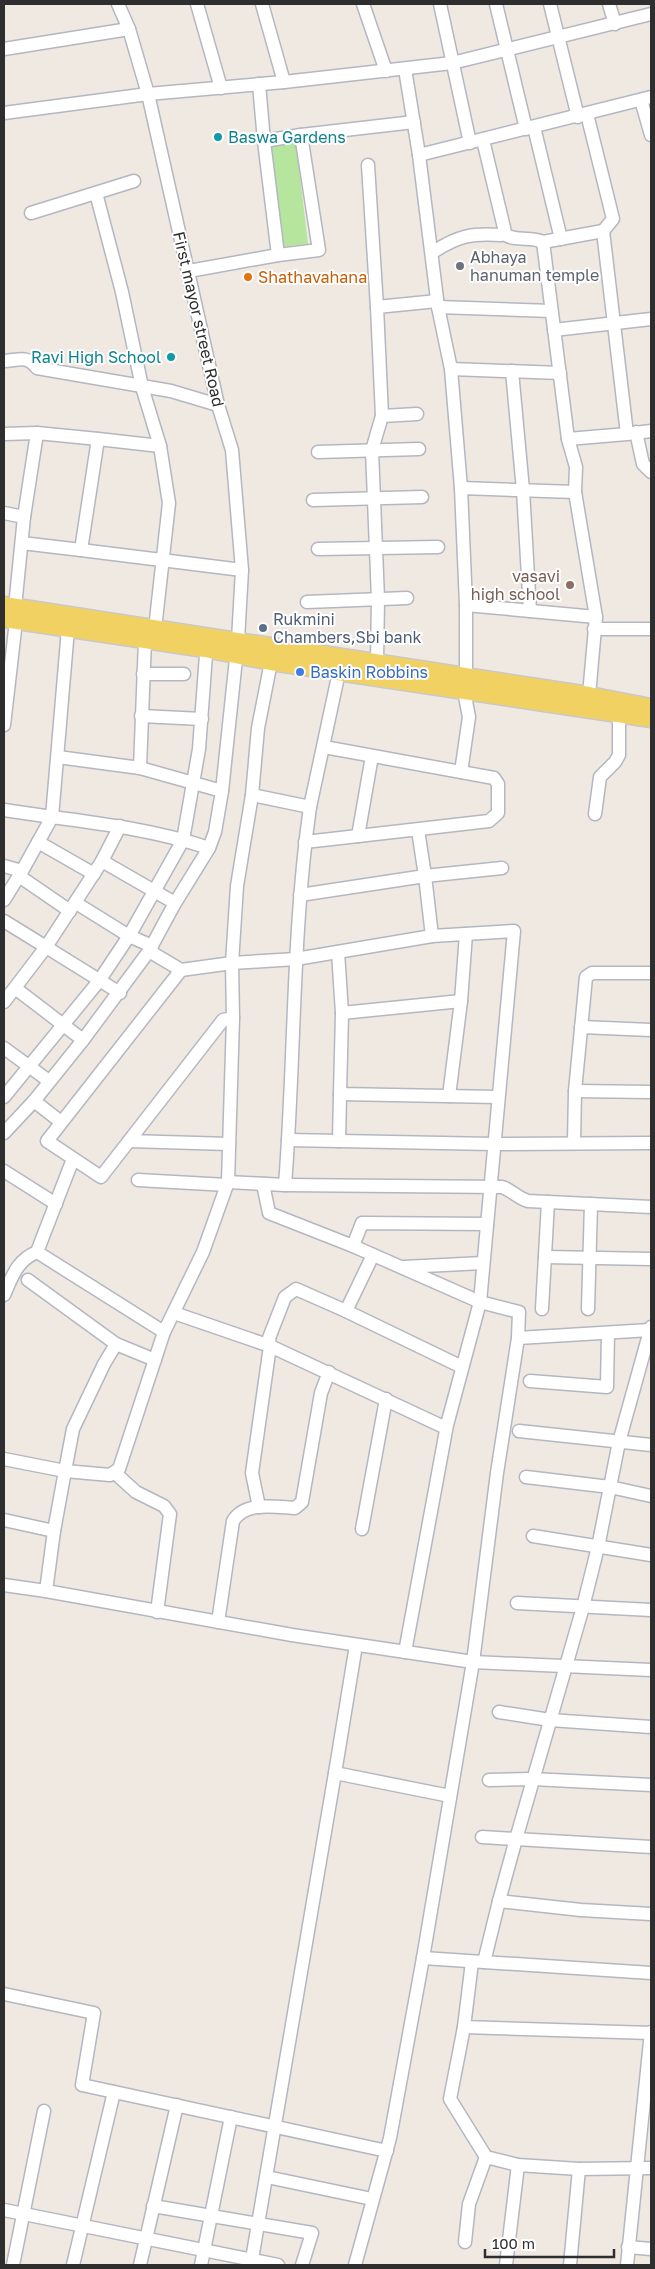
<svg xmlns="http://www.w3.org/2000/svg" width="655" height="2269" viewBox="0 0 655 2269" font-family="'Golos Text',sans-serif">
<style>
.green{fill:#b6e59e}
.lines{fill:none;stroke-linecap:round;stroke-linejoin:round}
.minor-casing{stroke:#b4b7c1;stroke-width:15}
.major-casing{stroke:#c9c9c9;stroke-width:19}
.minor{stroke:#fff;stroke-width:12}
.major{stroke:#f2d163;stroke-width:16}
.culture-dot{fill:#0f9aa8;stroke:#fff;stroke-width:2}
.worship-dot{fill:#6b7280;stroke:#fff;stroke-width:2}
.food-dot{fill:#e8710a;stroke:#fff;stroke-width:2}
.education-dot{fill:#8d6e63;stroke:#fff;stroke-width:2}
.service-dot{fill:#5c6f8a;stroke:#fff;stroke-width:2}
.shop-dot{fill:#3f7fe0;stroke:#fff;stroke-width:2}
.labels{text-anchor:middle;stroke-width:4;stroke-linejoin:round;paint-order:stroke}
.culture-label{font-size:16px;fill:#0d838f;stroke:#fff;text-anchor:start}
.worship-label{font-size:16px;fill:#5b616d;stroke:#fff;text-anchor:start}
.food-label{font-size:16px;fill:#c56008;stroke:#fff;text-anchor:start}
.street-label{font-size:16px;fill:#2e2e2e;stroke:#fff}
.education-label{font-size:16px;fill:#785e54;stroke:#fff;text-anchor:end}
.service-label{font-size:16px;fill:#4e5e75;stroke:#fff;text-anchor:start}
.shop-label{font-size:16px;fill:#366cbe;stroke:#fff;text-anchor:start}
</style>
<rect width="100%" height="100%" fill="#efe9e1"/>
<path class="green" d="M296 142 308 244 280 247 268 145Z"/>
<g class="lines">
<defs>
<g id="minor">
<path d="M197 4 221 88"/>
<path d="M262 4 284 82"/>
<path d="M363 4 386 71"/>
<path d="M440 4 470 143"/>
<path d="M496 4 526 129"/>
<path d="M550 4 578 117"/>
<path d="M609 4 615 24"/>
<path d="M4 49 129 29"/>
<path d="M405 69 419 155 438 307 451 369 461 488"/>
<path d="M259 84 264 141"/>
<path d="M641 100 651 135"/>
<path d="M4 113 148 94 284 82 452 63 651 14"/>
<path d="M587 114 613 219 603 231"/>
<path d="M534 127 561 239"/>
<path d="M419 155 651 97"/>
<path d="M368 165 377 307"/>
<path d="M96 193 122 292 142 387 160 446 169 503 155 629"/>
<path d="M31 213 134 181"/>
<path d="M504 234C515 242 530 236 543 242"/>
<path d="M433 252C458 236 471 233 501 235L505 232 483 140"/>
<path d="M278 255 264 141 301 135"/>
<path d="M189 271 278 255 319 250 301 135 414 122"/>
<path d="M438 307 551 311"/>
<path d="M554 330 651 319"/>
<path d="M4 361C20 360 27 355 37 368L171 391 218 405"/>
<path d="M451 369 560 373"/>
<path d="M512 371 523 490 530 611"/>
<path d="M382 416 417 414"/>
<path d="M636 432 643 464 651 472"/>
<path d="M4 434 37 433"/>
<path d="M627 434 603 231 543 242 568 439 627 434 651 431"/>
<path d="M98 439 160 446"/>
<path d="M568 439 576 467 575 492 596 617 589 695"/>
<path d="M318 452 419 449"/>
<path d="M313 500 422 497"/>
<path d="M4 513 24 517"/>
<path d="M318 549 438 547"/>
<path d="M81 550 242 570"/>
<path d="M307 602 407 598"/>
<path d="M466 605 461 488 575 492"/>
<path d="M15 607 24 517 37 433 98 439 81 550 22 543"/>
<path d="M594 629H651"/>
<path d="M377 662 378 599 372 450 382 416 377 307 437 301"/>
<path d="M143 674H184"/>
<path d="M141 716 202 719"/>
<path d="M4 725 16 621"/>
<path d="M324 747 494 778 498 784V813L489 821 358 836 372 756"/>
<path d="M58 757 140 768 222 791"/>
<path d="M140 768 145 640"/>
<path d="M461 772 469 717 464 691 466 677V605L596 617"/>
<path d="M252 795 310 807 339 672"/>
<path d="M4 810 52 817 68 629"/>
<path d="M595 814 600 777 615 762 619 755V715"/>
<path d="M38 842 94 874"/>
<path d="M305 842 358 836"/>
<path d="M102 861 175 903"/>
<path d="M4 866 22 871"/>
<path d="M19 876 70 911"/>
<path d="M300 895 425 876 418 830"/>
<path d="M4 900 22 871 52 817C105 824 158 831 209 848"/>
<path d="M76 903 129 936 152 946"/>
<path d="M4 921 46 947 102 861 120 826"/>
<path d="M149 951 181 970 232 963 296 959 432 936"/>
<path d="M338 952 342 1013"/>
<path d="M181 970 47 1141 101 1177 223 1020 233 1018"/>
<path d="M15 988 83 1040"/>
<path d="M461 1001 342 1013 340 1094 498 1097"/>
<path d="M4 1002 46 947 120 993"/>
<path d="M581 1027 651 1030"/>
<path d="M4 1048 49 1081"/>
<path d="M575 1091 651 1092"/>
<path d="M449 1096 461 1001 466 934"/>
<path d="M4 1097 99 981 129 936 183 840 199 749 207 641"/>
<path d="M34 1101 61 1122"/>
<path d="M4 1133 34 1101 83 1040 149 951 175 903 209 848 215 832 222 791 238 640 242 570 232 450 218 405 148 94 129 29 118 4"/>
<path d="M288 1140 493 1144 651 1143"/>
<path d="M129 1141 229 1144"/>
<path d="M339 1141 340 1094"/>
<path d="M574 1143 575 1091 586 977 592 973H651"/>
<path d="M73 1159 37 1252 164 1332"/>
<path d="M4 1171 56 1204"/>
<path d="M138 1180 227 1185"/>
<path d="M228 1182 285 1185C295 1059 292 932 310 807"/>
<path d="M263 1184 269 1213 353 1246 362 1223 487 1224"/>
<path d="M285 1185 502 1187C512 1190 517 1198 528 1201L651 1207"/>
<path d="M353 1246 480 1302 447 1425 405 1652"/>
<path d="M545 1257 651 1259"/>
<path d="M404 1267 483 1263"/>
<path d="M28 1280 116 1344 155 1360"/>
<path d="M4 1295C12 1277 17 1260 37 1252"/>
<path d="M542 1309 548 1202"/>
<path d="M588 1309 591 1204"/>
<path d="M346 1311 373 1255"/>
<path d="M174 1313 270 1346 252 1473 259 1507"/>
<path d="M651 1327 619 1442 598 1547 583 1607 516 1839 651 1847"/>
<path d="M518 1338 650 1330"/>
<path d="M116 1344 104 1364 73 1429 65 1471 110 1475 119 1469 164 1332 203 1252 228 1182 233 1018 232 963 237 886 252 795 258 728 271 662"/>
<path d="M530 1381 607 1387 608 1333"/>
<path d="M446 1428 270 1346 269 1338 285 1297 296 1289 346 1311 462 1367"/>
<path d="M519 1431 651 1445"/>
<path d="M4 1459 65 1471 54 1531 46 1591"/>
<path d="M115 1473 136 1492 164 1506 170 1514 157 1612"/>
<path d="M526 1477 610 1487 651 1496"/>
<path d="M4 1520 54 1531"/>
<path d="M362 1529 386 1399"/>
<path d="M533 1536 651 1555"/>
<path d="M4 1585 46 1591 292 1635 473 1662 651 1670"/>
<path d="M517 1603 651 1610"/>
<path d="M218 1622 233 1521C245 1501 275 1507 295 1508L302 1502 321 1393 329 1372"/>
<path d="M356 1645 335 1773 450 1796"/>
<path d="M499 1712 550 1720 651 1727"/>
<path d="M489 1780 532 1779 651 1785"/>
<path d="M482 1837 516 1839 499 1901"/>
<path d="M423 1958 651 1973"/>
<path d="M472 1962 464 2027 651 2033"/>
<path d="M484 1962 499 1901 581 1910 651 1914"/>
<path d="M4 1994 94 2013 82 2085 387 2151"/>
<path d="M464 2027 450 2099 486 2157 518 2165 579 2169 651 2168"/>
<path d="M267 2177 372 2199"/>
<path d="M153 2206 312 2233 302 2265"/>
<path d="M4 2210 278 2265"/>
<path d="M465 2242 469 2204 486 2157"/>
<path d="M628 2247 651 2249"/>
<path d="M13 2265 44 2111"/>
<path d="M73 2265 114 2092"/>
<path d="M140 2265 177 2105"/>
<path d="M201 2265 231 2117"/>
<path d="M251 2265 335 1773"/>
<path d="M355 2265 390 2138 423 1958 473 1662 497 1473 518 1338 519 1312 480 1302 514 931 432 936 425 876 502 868"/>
<path d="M506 2265 518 2165"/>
<path d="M570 2265 579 2169"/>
<path d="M627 2265 651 2032"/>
</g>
<g id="major">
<path d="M4 605 589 695 651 707"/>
<path d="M4 619 205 649 271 662 651 719"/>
</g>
</defs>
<use href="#minor" class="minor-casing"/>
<use href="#major" class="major-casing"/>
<use href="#minor" class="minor"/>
<use href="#major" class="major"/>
</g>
<g class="culture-dot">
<circle cx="218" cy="137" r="5"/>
<circle cx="171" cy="357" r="5"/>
</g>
<circle class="worship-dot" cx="460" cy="266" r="5"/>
<circle class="food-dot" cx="248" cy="277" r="5"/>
<circle class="education-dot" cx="570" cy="585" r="5"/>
<circle class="service-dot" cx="263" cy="628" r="5"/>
<circle class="shop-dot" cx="300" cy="672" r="5"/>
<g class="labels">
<g class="culture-label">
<text x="228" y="143">Baswa Gardens</text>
<text x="161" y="363" text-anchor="end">Ravi High School</text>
</g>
<g class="worship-label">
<text x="470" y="263">Abhaya<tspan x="470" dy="18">hanuman temple</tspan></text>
</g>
<g class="food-label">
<text x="258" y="283">Shathavahana</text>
</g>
<g class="street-label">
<text transform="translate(199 319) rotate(77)" y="6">First mayor street Road</text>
</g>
<g class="education-label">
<text x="560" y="582">vasavi<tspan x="560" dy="18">high school</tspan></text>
</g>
<g class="service-label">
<text x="273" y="625">Rukmini<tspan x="273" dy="18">Chambers,Sbi bank</tspan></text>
</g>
<g class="shop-label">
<text x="310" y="678">Baskin Robbins</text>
</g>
</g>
<rect width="655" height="2269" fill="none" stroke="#2e2e2e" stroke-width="10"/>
<path d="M485 2249v8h129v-8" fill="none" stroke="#2e2e2e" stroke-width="2.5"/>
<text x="492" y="2249" font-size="15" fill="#2e2e2e" stroke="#ffffff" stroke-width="4" paint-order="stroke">100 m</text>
</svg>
